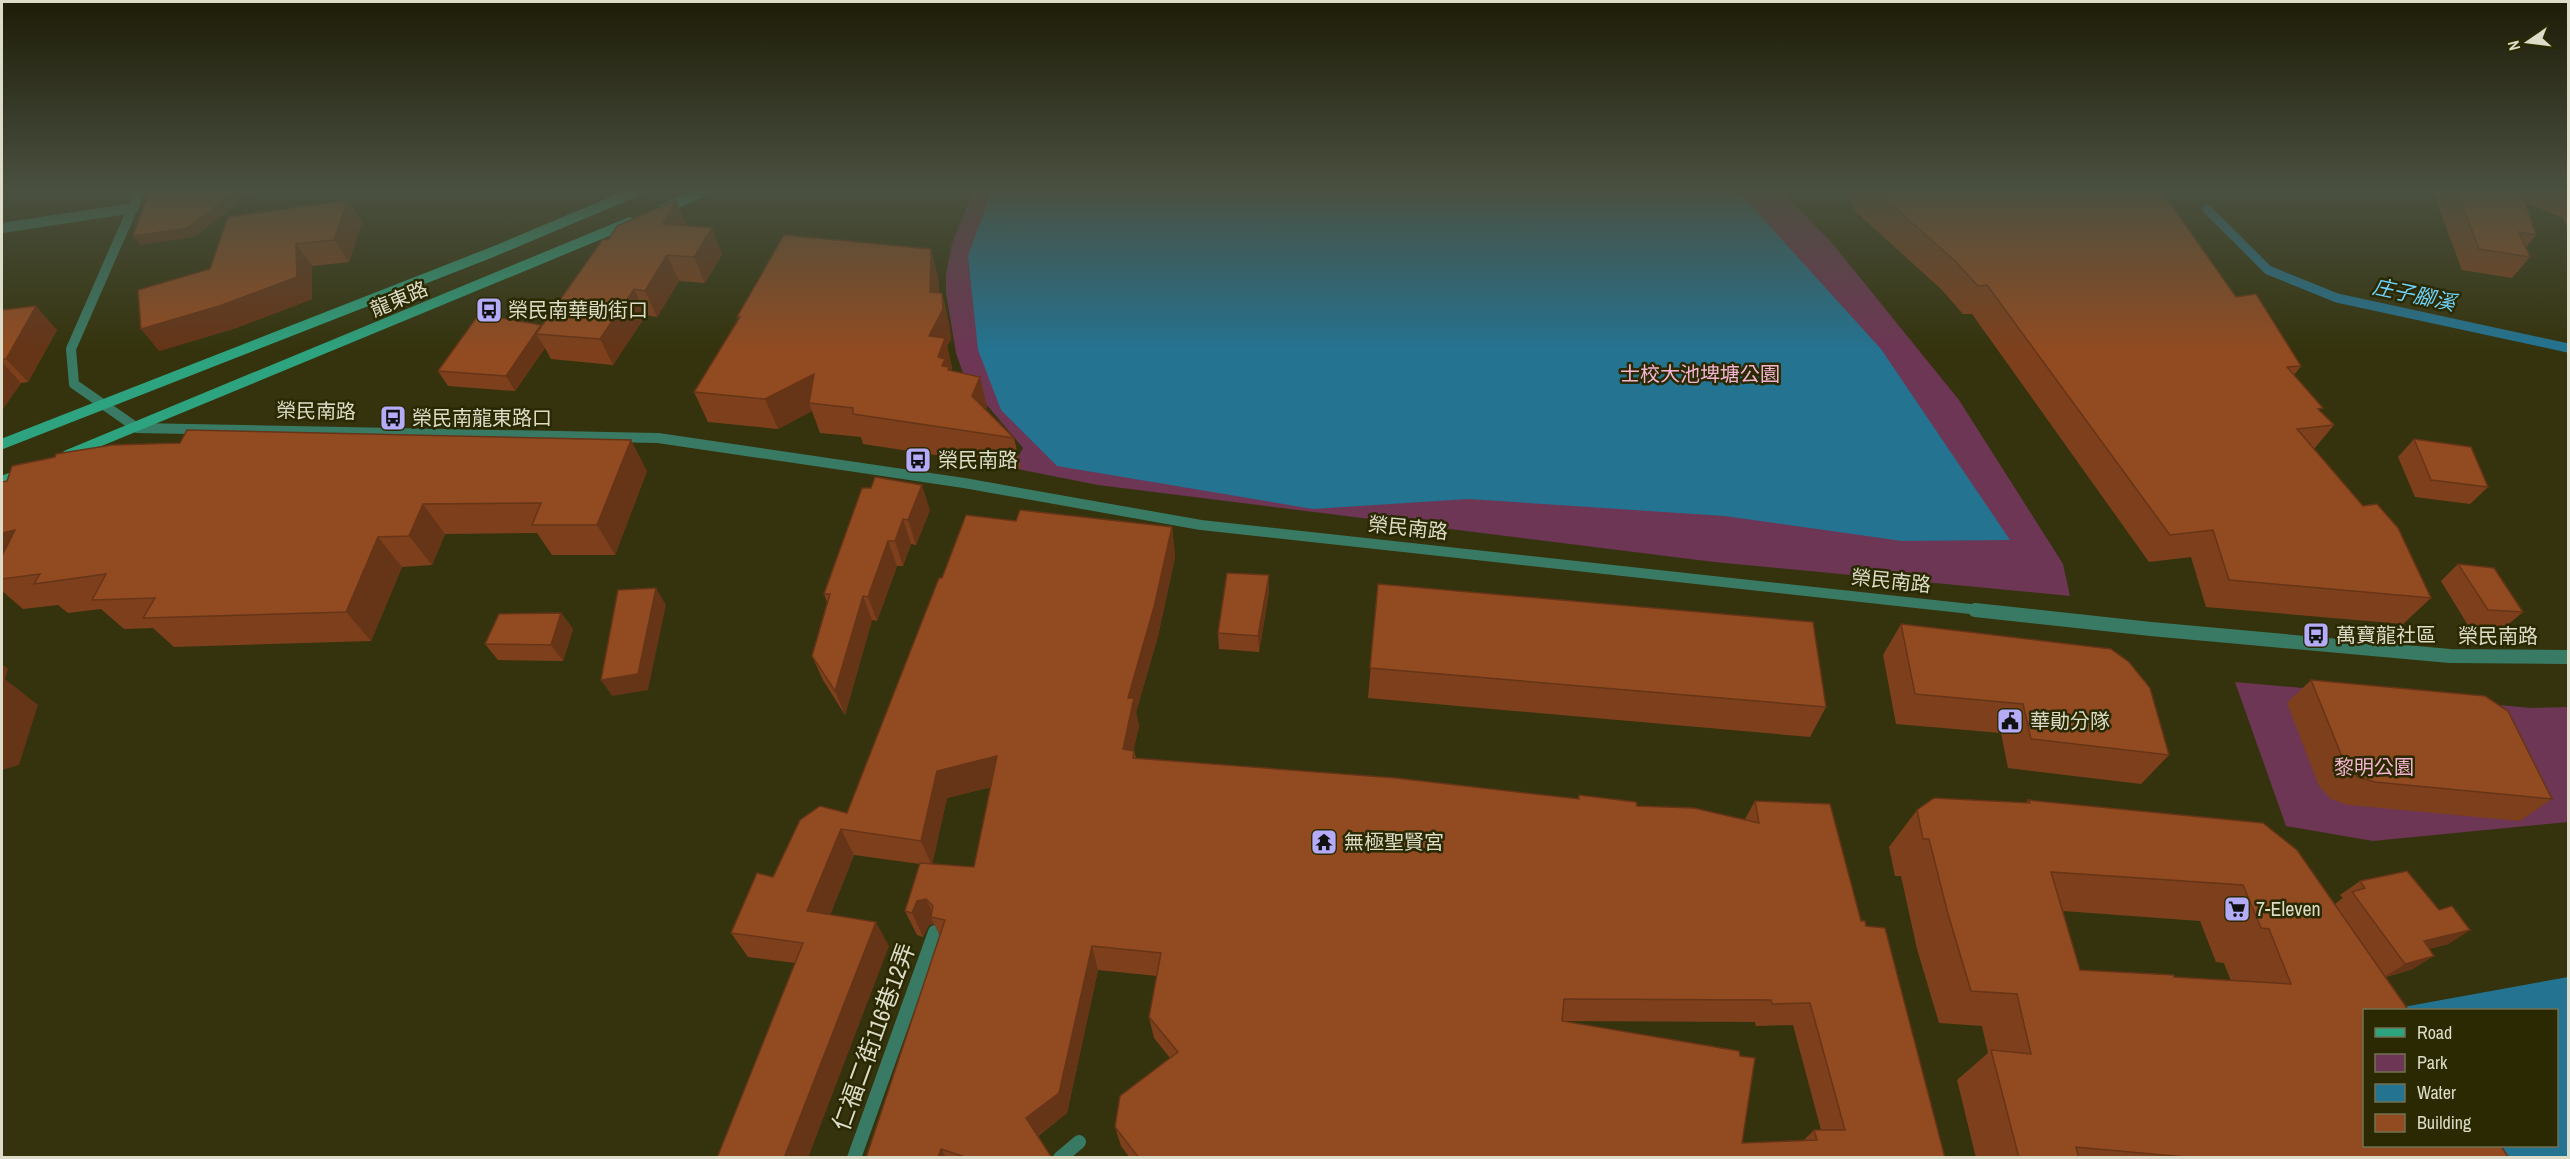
<svg xmlns="http://www.w3.org/2000/svg" width="2570" height="1159" viewBox="0 0 2570 1159" font-family="'Archivo Narrow','Noto Sans TC',sans-serif">
<style>
.green{fill:#6d3654}
.water{fill:#247391}
.lines{fill:none;stroke-linecap:round;stroke-linejoin:round}
.stream{stroke:#247391;stroke-width:9}
.street-far1{stroke:#397a64;stroke-width:10}
.street{stroke:#397a64;stroke-width:14}
.secondary{stroke:#2ea37f;stroke-width:10}
.wall{fill:#7e401c;fill-rule:evenodd}
.shaded-wall{fill:#663417}
.building{fill:#924b21;stroke:#663417;stroke-width:1.5;fill-rule:evenodd}
.labels{text-anchor:middle;stroke-width:5;stroke-linejoin:round;paint-order:stroke}
.street-label{font-size:20px;fill:#dcdcc8;stroke:#2a2902}
.poi-label{font-size:20px;fill:#dcdcc8;stroke:#2a2902;text-anchor:start}
.park-label{font-size:20px;fill:#f4b4d3;stroke:#2a2902}
.water-label{font-size:21px;font-style:italic;fill:#6fd4ff;stroke:#2a2902}
.near-street-label{font-size:24px;fill:#dcdcc8;stroke:#2a2902}
</style>
<rect width="100%" height="100%" fill="#34330d"/>
<g class="green">
<path d="M974 189H1779L1832 243 1959 400 2063 564 2070 596 1714 562 1098 485 1012 468 1023 448 986 404 969 390 956 353 946 293V274L952 244Z"/>
<path d="M2235 682 2532 708 2568 707V822L2373 841 2286 826Z"/>
</g>
<g class="water">
<path d="M992 189H1736L1881 349 2010 540 1902 541 1724 516 1468 499 1313 509 1057 466 1001 410 978 350 968 256Z"/>
<path d="M2568 977V1157H2491L2483 1146H2556V1010L2392 1009Z"/>
</g>
<g class="lines">
<path class="stream" d="M2207 209 2268 270 2337 298 2568 348"/>
<g class="street-far1">
<path d="M141 189 71 349 74 384 137 428 658 438 964 483 1201 525 1989 611"/>
<path d="M2 228 134 208"/>
</g>
<g class="street">
<path d="M1975 610 2151 629 2450 656 2568 657"/>
<path d="M854 1158 935 932"/>
<path d="M1060 1158 1079 1142"/>
</g>
<g class="secondary">
<path d="M663 209 709 189"/>
<path d="M2 444 495 251 642 189"/>
<path d="M67 455 630 222"/>
<path d="M2 481 23 473"/>
</g>
</g>
<g class="wall">
<path d="M1845 189H2160L2236 297 2301 366 2294 375 2320 411 2334 425 2314 449 2431 598 2403 624 2206 607 2191 557 2149 562 1972 314H1963L1941 289 1856 212Z"/>
<path d="M2432 189H2568V230L2563 218 2525 202 2536 235 2526 247 2530 257 2512 278 2462 270Z"/>
<path d="M348 200 362 222 349 262 312 266V299L236 328 159 351Z"/>
<path d="M687 226 722 254 705 283 679 281 657 317 646 315 613 365 551 359 545 348 515 391 448 386 438 371 541 325 542 326 608 240Z"/>
<path d="M939 280V293H942L949 324 951 339 947 346 952 368 951 370 987 407 986 409 1014 438 1021 468 863 444 861 437 820 433 812 411 778 429 708 422 694 392 738 319 737 317Z"/>
<path d="M2 310 57 330 28 382 21 383 2 410Z"/>
<path d="M2414 439 2488 487 2470 504 2415 497 2398 457Z"/>
<path d="M647 471 615 555H552L537 533 445 534 432 565 402 567 371 641 174 647 153 628 124 629 101 609 68 613 58 605 23 609 2 591V482Z"/>
<path d="M862 488 930 510 916 545 911 544 903 566H897L877 621 872 620 845 715 823 680 812 656 827 602 824 594Z"/>
<path d="M1016 521 1172 527 1175 557 1158 636 1136 712 1139 726 1133 751H1134L1136 758 1578 799 1579 795 1637 806 1745 819 1755 801 1866 926 1945 1158H1130L1121 1146 1115 1127 1170 1058 1154 1038 1149 1017 1157 976 1098 970 1067 1113 1038 1136 1052 1158H866L940 936 934 924 929 925 923 937 917 935 905 911 920 864 854 855 830 915 889 946 795 963 748 957 731 933 773 877 847 813 942 578ZM991 787 974 867 932 864 947 798ZM1562 1021 1755 1022 1756 1026 1793 1025 1821 1130H1814L1804 1140 1742 1143Z"/>
<path d="M2458 564 2523 612 2504 628 2469 627 2441 581Z"/>
<path d="M1269 575V592L1259 652 1219 649 1218 633Z"/>
<path d="M1378 584 1826 707 1810 737 1368 698Z"/>
<path d="M561 613 573 629 563 661 498 660 485 644Z"/>
<path d="M1901 624 2169 755 2141 784 2008 768 2001 733 1896 724 1883 655Z"/>
<path d="M2311 680 2552 799 2520 821 2348 805 2331 799 2319 786 2287 703Z"/>
<path d="M2028 800 2335 904 2343 898 2340 895 2360 881 2439 910 2470 930 2448 944 2429 949 2413 969 2386 977 2509 1158H1976L1957 1080 1988 1053 1982 1026 1939 1023 1917 949 1901 876H1895L1889 847 1917 810 2026 803ZM2063 911 2200 921 2216 962 2224 963 2231 981 2174 977 2080 970Z"/>
</g>
<g class="shaded-wall">
<path d="M238 189H252L248 196 194 237 140 245 133 236Z"/>
<path d="M348 200 362 222 349 262 334 240Z"/>
<path d="M676 200 687 226 663 224Z"/>
<path d="M712 228 722 254 705 283 694 257Z"/>
<path d="M296 244 312 266V299L236 328 159 351 141 329Z"/>
<path d="M931 249 939 280 938 318 942 293 949 324 951 339 947 346 952 368 946 388 929 336Z"/>
<path d="M667 255 679 281 657 317 645 291Z"/>
<path d="M634 289 646 315 613 365 600 339Z"/>
<path d="M36 306 57 330 28 382 6 359Z"/>
<path d="M541 325 546 334H536L545 348 515 391 506 376Z"/>
<path d="M2 362 21 383 2 410Z"/>
<path d="M814 374 809 403 812 411 778 429 765 399Z"/>
<path d="M980 377 987 407 980 425 972 396Z"/>
<path d="M631 440 647 471 615 555 597 525Z"/>
<path d="M922 485 930 510 916 545 908 520Z"/>
<path d="M423 504 445 534 432 565 409 536Z"/>
<path d="M903 519 911 544 903 566 895 541Z"/>
<path d="M1172 527 1175 557 1158 636 1136 712 1139 726 1128 776 1123 749 1128 698Z"/>
<path d="M15 530 2 571V533Z"/>
<path d="M378 537 402 567 371 641 346 612Z"/>
<path d="M888 541 897 566 877 621 868 597Z"/>
<path d="M1269 575V592L1259 652 1258 636Z"/>
<path d="M656 588 666 605 648 690 612 696 601 680Z"/>
<path d="M863 596 872 620 845 715 835 691Z"/>
<path d="M561 613 573 629 563 661 551 645Z"/>
<path d="M2 664 8 669 5 679 38 705 19 765 2 770Z"/>
<path d="M997 756 1005 783 947 798 932 866 921 841 937 771Z"/>
<path d="M841 829 854 855 822 935 807 911Z"/>
<path d="M926 899 935 918 931 917 934 924 929 925 923 937 912 913 917 901Z"/>
<path d="M876 922 889 946 808 1158H784Z"/>
<path d="M2470 930 2448 944 2404 955 2424 941Z"/>
<path d="M1092 946 1098 970 1067 1113 1035 1137 1026 1118Z"/>
<path d="M2434 956 2413 969 2384 977 2405 964Z"/>
<path d="M941 1149 946 1158H938Z"/>
</g>
<g class="building">
<path d="M150 189H238L187 228 133 236Z"/>
<path d="M1874 189H2160L2236 297 2256 294 2301 366 2287 367 2323 408 2318 409 2334 425 2297 429 2363 506 2377 504 2398 528 2431 598 2229 580 2213 530 2170 535 1987 285 1978 286 1955 261Z"/>
<path d="M2456 189H2521L2536 235 2519 232 2530 257 2479 249Z"/>
<path d="M2560 189H2568V193Z"/>
<path d="M348 200 334 240 296 244 297 277 219 306 141 329 138 290 210 269 228 217Z"/>
<path d="M676 200 663 224 712 228 694 257 667 255 645 291 634 289 600 339 536 334 603 239 608 240 617 226Z"/>
<path d="M784 235 931 249 930 292 942 293 943 309 929 336 945 338 938 357 945 359 942 366 949 367 948 370 980 377 972 396 1014 438 853 414V408L809 403 814 374 765 399 694 392 740 317H737Z"/>
<path d="M36 306 6 359H2V310Z"/>
<path d="M479 314 541 325 506 376 438 371Z"/>
<path d="M187 430 631 440 597 525H532L541 503 423 504 409 536 378 537 346 612 143 618 155 598 92 600 106 574 34 584 40 574 2 579V556L15 530 2 533V482L7 481 12 466 55 457 56 454 112 445 180 443Z"/>
<path d="M2414 439 2471 447 2488 487 2431 480Z"/>
<path d="M875 477 922 485 908 520 903 519 895 541H888L868 597 863 596 835 691 812 656 830 594H824L862 488H871Z"/>
<path d="M1020 510 1172 527 1154 607 1128 698H1134L1123 749 1134 751 1133 758 1396 778 1579 799V795L1636 802 1637 806 1694 808 1759 823 1755 801 1830 804 1861 921H1865L1866 926 1885 928 1945 1158H1139L1115 1127 1120 1096 1178 1052 1149 1017 1161 953 1092 946 1059 1093 1026 1118 1052 1158H968L941 1149 938 1158H866L945 920 931 917 933 906 926 899 917 901 912 913 905 911 920 863 974 867 997 756 937 771 921 841 841 829 807 911 876 922 784 1158H717L803 943 731 933 757 873 773 877 800 820 820 806 847 813 939 578H942L966 515 1016 521ZM1564 999 1771 1000 1772 1004 1810 1003 1845 1130H1814L1817 1140 1742 1143 1755 1058 1740 1056 1739 1051 1562 1021Z"/>
<path d="M2458 564 2494 568 2523 612 2488 610Z"/>
<path d="M1227 573 1269 575 1258 636 1218 633Z"/>
<path d="M1378 584 1813 622 1826 707 1370 668Z"/>
<path d="M656 588 638 674 601 680 618 590Z"/>
<path d="M561 613 551 645 485 644 499 614Z"/>
<path d="M1901 624 2111 649 2129 662 2150 688 2169 755 2031 739 2023 704 1915 694Z"/>
<path d="M2311 680 2485 696 2508 711 2552 799 2375 782 2358 777 2345 764Z"/>
<path d="M1934 798 2030 803 2028 800 2263 823 2297 850 2409 1011H2364V1146H2501L2509 1158H2196L2076 1147 2079 1158H2019L1991 1050 2031 1054 2017 994 1971 991 1948 914 1929 839H1923L1917 810ZM2051 872 2243 885 2261 928 2269 929 2291 984 2174 977V975L2080 970Z"/>
<path d="M2407 871 2439 910 2452 906 2470 930 2424 941 2434 956 2405 964 2352 892 2365 888 2360 881Z"/>
</g>
<linearGradient id="sky" x2="0" y2="1"><stop stop-color="#1d1c07"/><stop offset="0.54" stop-color="#4a5040"/><stop offset="1" stop-color="#4a5040" stop-opacity="0"/></linearGradient>
<rect width="2570" height="351" fill="url(#sky)"/>
<defs>
<symbol id="bus-square" viewBox="-11 -11 22 22"><rect x="-9" y="-9" width="18" height="18" rx="4" fill="#b4acf9" stroke="#2a2902"/><path d="M-5-6H5V4H4V6H2V4H-2V6H-4V4H-5ZM-3.5-4V0h7V-4ZM-3.5 1.2v1.5H-2V1.2ZM2 1.2v1.5H3.5V1.2Z" fill="#111"/></symbol>
<symbol id="civic-square" viewBox="-11 -11 22 22"><rect x="-9" y="-9" width="18" height="18" rx="4" fill="#b4acf9" stroke="#2a2902"/><path d="M-.6-6.5H3V-4.5H.6V-3L4-1V1h2V6H-6V1h2V-1L-.6-3ZM-1.2 2.5V6h2.4V2.5Z" fill="#111"/></symbol>
<symbol id="temple-square" viewBox="-11 -11 22 22"><rect x="-9" y="-9" width="18" height="18" rx="4" fill="#b4acf9" stroke="#2a2902"/><path d="M0-6L5-2H3V0L6.5 2.5H4V6H1.5V3h-3V6H-4V2.5H-6.5L-3 0V-2H-5Z" fill="#111"/></symbol>
<symbol id="supermarket-square" viewBox="-11 -11 22 22"><rect x="-9" y="-9" width="18" height="18" rx="4" fill="#b4acf9" stroke="#2a2902"/><path d="M-6-5.5h2.5l.6 2H6L4.5 2H-2.5L-4.4-4H-6ZM-1.5 3.2a1.3 1.3 0 1 0 .1 0ZM3 3.2a1.3 1.3 0 1 0 .1 0Z" fill="#111"/></symbol>
</defs>
<g fill-rule="evenodd">
<use href="#bus-square" x="474" y="295" width="30" height="30"/>
<use href="#bus-square" x="378" y="403" width="30" height="30"/>
<use href="#bus-square" x="903" y="445" width="30" height="30"/>
<use href="#bus-square" x="2301" y="620" width="30" height="30"/>
<use href="#civic-square" x="1995" y="706" width="30" height="30"/>
<use href="#temple-square" x="1309" y="827" width="30" height="30"/>
<use href="#supermarket-square" x="2222" y="894" width="30" height="30"/>
</g>
<g class="labels">
<g class="street-label">
<text transform="translate(399 299) rotate(-23)" y="7">龍東路</text>
<text transform="translate(316 411) rotate(1)" y="7">榮民南路</text>
<text transform="translate(1408 528) rotate(6)" y="7">榮民南路</text>
<text transform="translate(1891 581) rotate(6)" y="7">榮民南路</text>
<text x="2498" y="643">榮民南路</text>
</g>
<g class="poi-label">
<text x="508" y="317">榮民南華勛街口</text>
<text x="412" y="425">榮民南龍東路口</text>
<text x="938" y="467">榮民南路</text>
<text x="2336" y="642">萬寶龍社區</text>
<text x="2030" y="728">華勛分隊</text>
<text x="1344" y="849">無極聖賢宮</text>
<text x="2256" y="916">7-Eleven</text>
</g>
<g class="park-label">
<text x="1700" y="381">士校大池埤塘公園</text>
<text x="2374" y="774">黎明公園</text>
</g>
<g class="water-label">
<text transform="translate(2414 295) rotate(12)" y="7">庄子腳溪</text>
</g>
<g class="near-street-label">
<text transform="translate(874 1037) rotate(-70)" y="8">仁福二街116巷12弄</text>
</g>
</g>
<rect width="2570" height="1159" fill="none" stroke="#dcdcc8" stroke-width="6"/>
<rect x="2363" y="1009" width="195" height="138" fill="#2a2902" stroke="#717151" stroke-width="1.5"/>
<rect x="2375" y="1028" width="30" height="9" fill="#2ea37f" stroke="#717151" stroke-width="1.5"/>
<text x="2417" y="1039" font-size="18" fill="#dcdcc8">Road</text>
<rect x="2375" y="1054" width="30" height="18" fill="#6d3654" stroke="#717151" stroke-width="1.5"/>
<text x="2417" y="1069" font-size="18" fill="#dcdcc8">Park</text>
<rect x="2375" y="1084" width="30" height="18" fill="#247391" stroke="#717151" stroke-width="1.5"/>
<text x="2417" y="1099" font-size="18" fill="#dcdcc8">Water</text>
<rect x="2375" y="1114" width="30" height="18" fill="#924b21" stroke="#717151" stroke-width="1.5"/>
<text x="2417" y="1129" font-size="18" fill="#dcdcc8">Building</text>
<g transform="translate(2528 42) rotate(256)" stroke="#2a2902" stroke-width="4.5" paint-order="stroke">
<path d="M0-4.5L10 22L0 15L-10 22Z" fill="#dcdcc8"/>
<text y="-9" font-size="16" font-weight="bold" text-anchor="middle" fill="#dcdcc8">N</text>
</g>
</svg>
